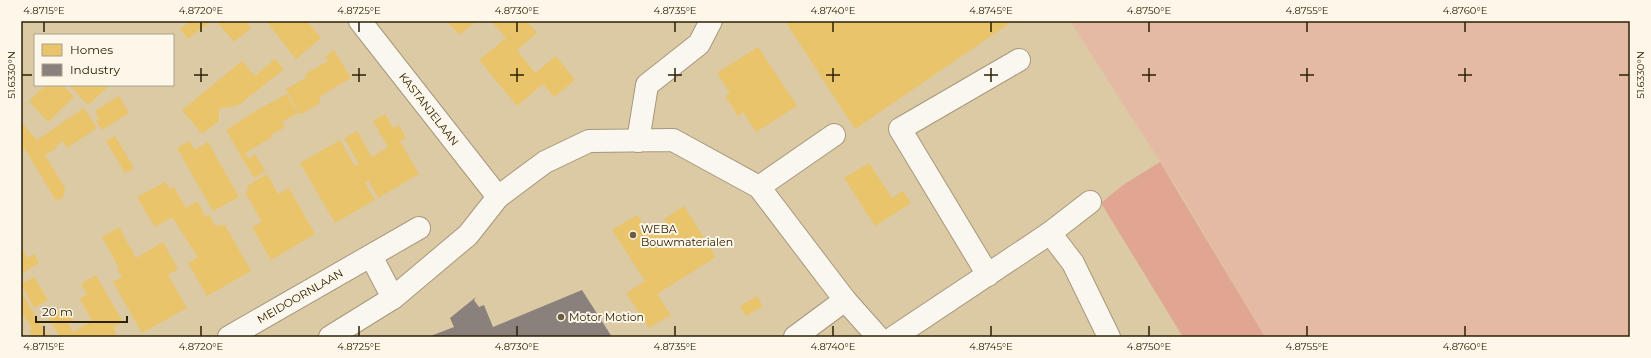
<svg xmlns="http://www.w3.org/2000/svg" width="1651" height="358" viewBox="0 0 1651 358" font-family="Montserrat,sans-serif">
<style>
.green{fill:#e5baa5}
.forest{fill:#e0a691}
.homes{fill:#e9c46a}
.industry{fill:#8a817c}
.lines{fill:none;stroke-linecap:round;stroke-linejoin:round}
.minor-casing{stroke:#a6987b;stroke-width:24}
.minor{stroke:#faf7f1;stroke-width:22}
.ticks{fill:none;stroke:#2d2105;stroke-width:1.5}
.poi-dot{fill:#6a5c3d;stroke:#fdf7e9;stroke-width:1.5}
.labels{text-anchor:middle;stroke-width:4;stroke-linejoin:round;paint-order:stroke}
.street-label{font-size:11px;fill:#2d2105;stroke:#fdf7e9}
.poi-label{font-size:11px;fill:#2d2105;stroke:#fdf7e9;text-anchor:start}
.neatline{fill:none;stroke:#2d2105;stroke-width:1.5}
.ticks-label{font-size:10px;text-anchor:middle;fill:#2d2105}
</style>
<rect width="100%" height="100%" fill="#dccaa4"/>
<path class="green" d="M1070 21H1630V337H1265L1182 196Z"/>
<path class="forest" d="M1160 162 1265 337H1183L1101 203 1123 185Z"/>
<g class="homes">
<path d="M191 21H211L188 39 180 29Z"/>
<path d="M220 21H245L251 28 234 42 218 23Z"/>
<path d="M266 21H307L321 38 296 59Z"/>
<path d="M447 21H477L459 35Z"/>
<path d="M491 21H527L537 33 517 50 535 73 556 56 575 80 554 97 543 84 517 106 479 60 506 38Z"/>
<path d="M785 21H1013L855 129Z"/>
<path d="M758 47 797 106 756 132 743 112 738 116 725 96 730 93 717 73Z"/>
<path d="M334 50 351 78 319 97 321 102 300 115 286 89 307 77 305 74 328 61 325 57Z"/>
<path d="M275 59 284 69 239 105 219 109V121L202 134 182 110 242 61 255 76Z"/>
<path d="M46 85H63L74 97 48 122 29 101Z"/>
<path d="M69 85H110L88 105Z"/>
<path d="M287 94 298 113 282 122 285 127 271 135 266 126 272 137 245 153 249 159 255 154 265 171 254 178 226 130 257 110Z"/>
<path d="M119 96 129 113 102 130 96 121 99 118 95 111Z"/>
<path d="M84 108 97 128 67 148 63 141 56 146 57 148 45 155 65 188 63 197 56 201 25 149 21 152V122L37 140Z"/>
<path d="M385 114 393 128 399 125 406 138 400 141 419 174 378 198 369 181 365 183 375 200 335 223 300 163 340 140 355 166 359 164 344 138 357 131 372 157 388 147 373 121Z"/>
<path d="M115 136 134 168 125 173 106 141Z"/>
<path d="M189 141 195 150 208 142 239 197 213 211 177 148Z"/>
<path d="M869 163 892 198 903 191 911 203 875 226 844 178Z"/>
<path d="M267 174 278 194 289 188 315 234 271 260 252 227 262 222 245 192 249 189 247 186Z"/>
<path d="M165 182 170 189 174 187 186 208 197 201 206 217 209 215 215 226 225 225 251 271 207 296 188 263 198 257 172 217 155 227 137 197Z"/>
<path d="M684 206 716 257 657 294 671 316 669 318 668 316 649 328 626 293 645 281 612 230 637 215 649 233 666 222 664 219Z"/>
<path d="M119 227 136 258 163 242 178 269 168 275 187 308 142 333 113 282 122 277 117 269 119 268 102 237Z"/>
<path d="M21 246 27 258 34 254 39 263 21 274Z"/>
<path d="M96 275 123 322 113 328 118 337H60L45 312 50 309 53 314 66 307 73 320 68 323 73 332 92 321 80 299 87 294 81 284Z"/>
<path d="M34 277 48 300 34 308 21 284Z"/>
<path d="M21 291 40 324 47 337H33L29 330 32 329 21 311Z"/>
<path d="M757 296 763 306 746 316 740 306Z"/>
</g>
<path class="industry" d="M582 290 612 337H428L454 327 450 318 476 297 474 300 479 307 484 305 493 327Z"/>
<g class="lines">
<defs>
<g id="minor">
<path d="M360 21 498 197"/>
<path d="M638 141 647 85 699 44 711 21"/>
<path d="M759 187 834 135"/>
<path d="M1050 233 1090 202"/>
<path d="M371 256 393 298"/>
<path d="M988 275 900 129 1019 60"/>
<path d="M229 337 419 228"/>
<path d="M330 337 393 298 468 235 498 197 545 162 589 141 673 140 759 187 845 300 878 337"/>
<path d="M795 337 845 300"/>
<path d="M894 337 1050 233 1073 263 1109 337"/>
</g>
</defs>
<use href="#minor" class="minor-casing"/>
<use href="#minor" class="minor"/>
</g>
<path class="ticks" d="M44 22V32M201 22V32M359 22V32M517 22V32M675 22V32M833 22V32M991 22V32M1149 22V32M1307 22V32M1465 22V32M201 68V82M359 68V82M517 68V82M675 68V82M833 68V82M991 68V82M1149 68V82M1307 68V82M1465 68V82M22 75H32M194 75H208M352 75H366M510 75H524M668 75H682M826 75H840M984 75H998M1142 75H1156M1300 75H1314M1458 75H1472M1619 75H1629M44 326V336M201 326V336M359 326V336M517 326V336M675 326V336M833 326V336M991 326V336M1149 326V336M1307 326V336M1465 326V336"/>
<g class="poi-dot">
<circle cx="633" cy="235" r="4"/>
<circle cx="561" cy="317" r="4"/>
</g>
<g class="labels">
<g class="street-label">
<text transform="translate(429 109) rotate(52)" y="4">KASTANJELAAN</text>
<text transform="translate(300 296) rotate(-30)" y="4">MEIDOORNLAAN</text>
</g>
<g class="poi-label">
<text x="641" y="233">WEBA<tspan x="641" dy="13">Bouwmaterialen</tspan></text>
<text x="569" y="321">Motor Motion</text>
</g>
</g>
<rect width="1651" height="358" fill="none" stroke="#fdf7e9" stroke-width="44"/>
<rect x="34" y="34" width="140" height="52" fill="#fdf7e9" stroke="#aaa18e"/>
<rect x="42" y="44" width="20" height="12" fill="#e9c46a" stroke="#aaa18e"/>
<text x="70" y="54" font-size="12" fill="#2d2105">Homes</text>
<rect x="42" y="64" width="20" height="12" fill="#8a817c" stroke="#aaa18e"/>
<text x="70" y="74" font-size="12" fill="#2d2105">Industry</text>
<path d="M36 316v6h91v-6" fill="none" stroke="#2d2105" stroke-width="2"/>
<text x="42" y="316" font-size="12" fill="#2d2105" stroke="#fdf7e9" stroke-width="3" paint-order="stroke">20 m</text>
<rect x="22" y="22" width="1607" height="314" class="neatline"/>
<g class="ticks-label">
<text x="44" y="14">4.8715°E</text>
<text x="201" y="14">4.8720°E</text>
<text x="359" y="14">4.8725°E</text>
<text x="517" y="14">4.8730°E</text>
<text x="675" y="14">4.8735°E</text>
<text x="833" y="14">4.8740°E</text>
<text x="991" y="14">4.8745°E</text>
<text x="1149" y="14">4.8750°E</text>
<text x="1307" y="14">4.8755°E</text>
<text x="1465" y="14">4.8760°E</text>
<text transform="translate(11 75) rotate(-90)" y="4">51.6330°N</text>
<text transform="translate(1640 75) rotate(-90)" y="4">51.6330°N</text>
<text x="44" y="350">4.8715°E</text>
<text x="201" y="350">4.8720°E</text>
<text x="359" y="350">4.8725°E</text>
<text x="517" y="350">4.8730°E</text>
<text x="675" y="350">4.8735°E</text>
<text x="833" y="350">4.8740°E</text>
<text x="991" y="350">4.8745°E</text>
<text x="1149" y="350">4.8750°E</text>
<text x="1307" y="350">4.8755°E</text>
<text x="1465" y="350">4.8760°E</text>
</g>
</svg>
